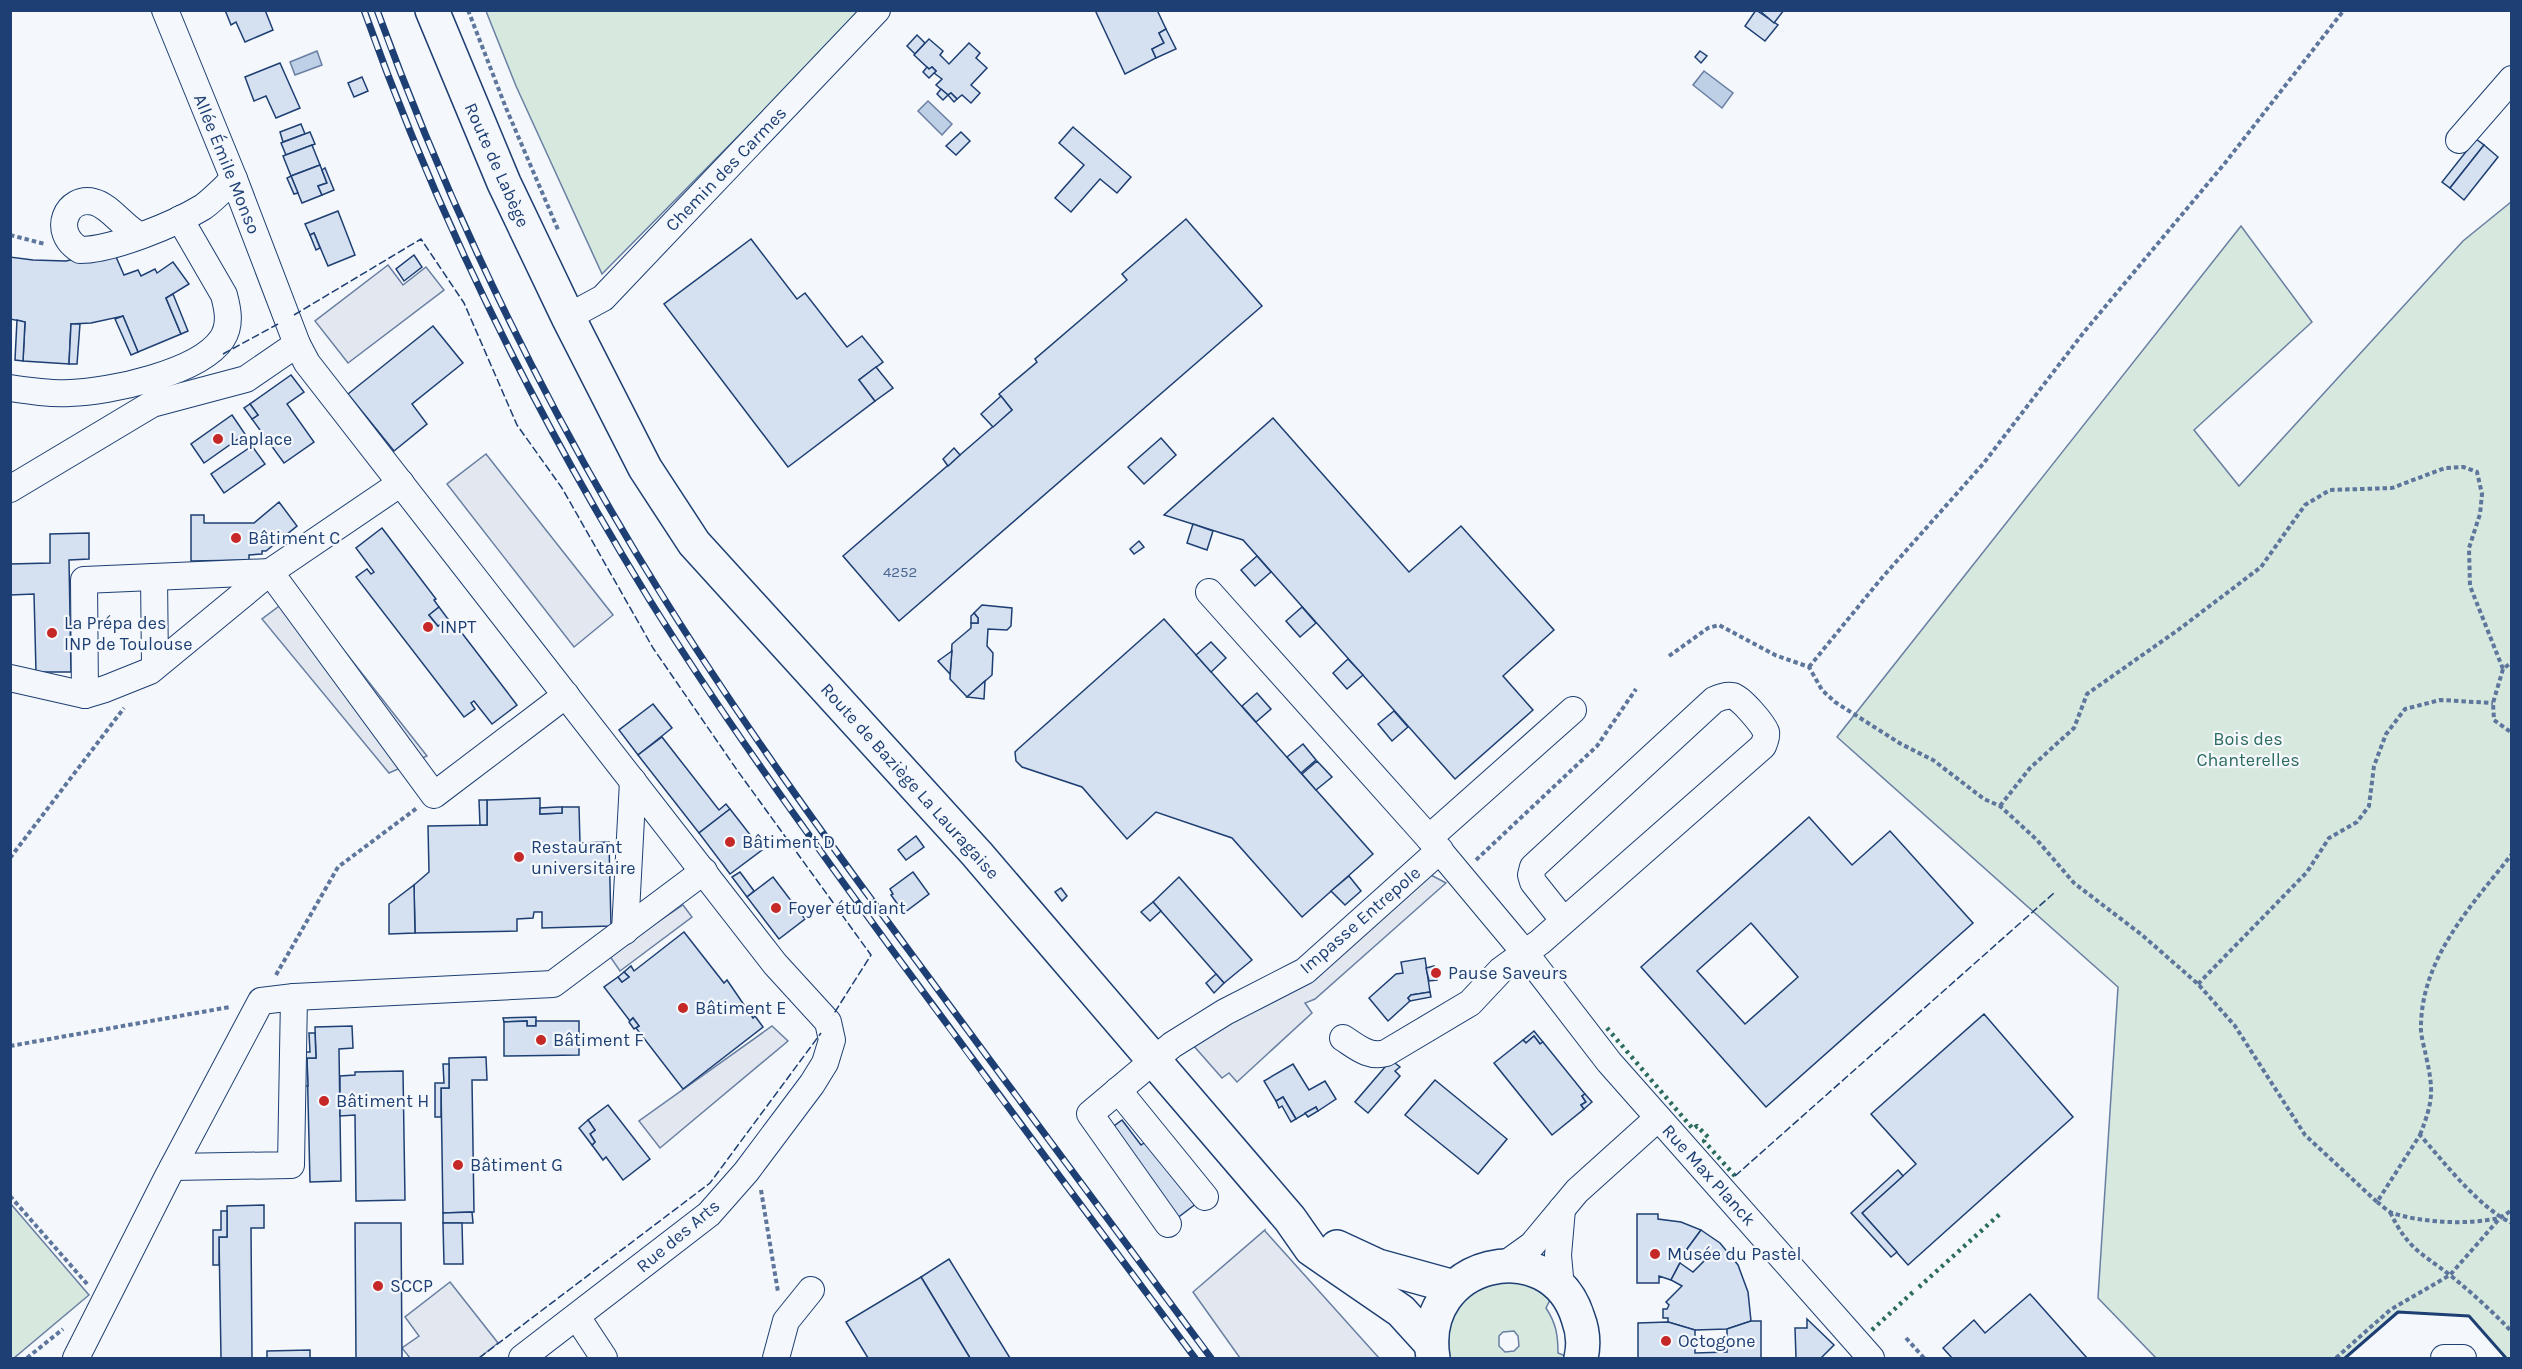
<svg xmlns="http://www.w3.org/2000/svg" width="2522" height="1369" viewBox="0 0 2522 1369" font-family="Karla,sans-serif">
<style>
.green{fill:#d7e8df;stroke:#687fa3;stroke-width:1.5;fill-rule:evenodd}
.parking{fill:#e3e8f0;stroke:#687fa3;stroke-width:1.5}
.water{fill:#bed0e5;stroke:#687fa3;stroke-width:1.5}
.building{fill:#d5e0f0;stroke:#1d3f73;stroke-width:1.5;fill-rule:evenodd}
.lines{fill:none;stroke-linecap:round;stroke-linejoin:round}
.minor-casing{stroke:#1d3f73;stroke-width:28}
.major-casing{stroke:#1d3f73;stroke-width:36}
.path{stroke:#5e769c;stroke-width:4;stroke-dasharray:4.5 3;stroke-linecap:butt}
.minor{stroke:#f4f7fb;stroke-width:26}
.major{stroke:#f4f7fb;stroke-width:33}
.rail-casing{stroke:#1d3f73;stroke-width:7}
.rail{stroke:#f4f7fb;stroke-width:4.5;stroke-dasharray:14;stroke-linecap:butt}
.hedge{stroke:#2c6c60;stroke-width:4.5;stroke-dasharray:3 4.5;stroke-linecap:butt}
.fence{stroke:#1d3f73;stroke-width:1.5;stroke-dasharray:8 3;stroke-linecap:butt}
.wall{stroke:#1d3f73;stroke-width:3}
.poi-dot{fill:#c62828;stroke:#f4f7fb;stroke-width:2}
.labels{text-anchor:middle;stroke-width:4.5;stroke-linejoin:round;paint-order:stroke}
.number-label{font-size:15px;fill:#4b6792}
.street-label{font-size:18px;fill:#1d3f73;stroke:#f4f7fb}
.poi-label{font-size:18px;fill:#1d3f73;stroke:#f4f7fb;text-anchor:start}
.park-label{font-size:18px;fill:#2c6c60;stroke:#f4f7fb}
</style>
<rect width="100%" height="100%" fill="#f4f7fb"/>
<g class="green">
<path d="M486 11H862L602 274 516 86Z"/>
<path d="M2511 202V1358H2506L2469 1316 2398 1312 2345 1358H2156L2098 1298 2118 987 1837 737 2241 226 2312 322 2194 430 2239 486 2463 241Z"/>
<path d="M10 1203 89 1295 14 1358H10Z"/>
<path d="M1511 1281 1527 1284 1551 1298 1546 1308C1556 1323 1558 1335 1558 1353L1568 1357 1567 1358H1449C1449 1348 1448 1336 1449 1325 1454 1297 1487 1283 1511 1281ZM1514 1331 1518 1336 1519 1346 1514 1351 1505 1352 1499 1346V1336L1503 1332Z"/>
</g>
<g class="parking">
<path d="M388 265 403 285 426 267 444 290 348 363 315 321Z"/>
<path d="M486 454 613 615 574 647 447 484Z"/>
<path d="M298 592 427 756 389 773 262 619Z"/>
<path d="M1429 874 1446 883 1315 999 1305 1003 1312 1013 1237 1082 1229 1073 1222 1078 1193 1045Z"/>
<path d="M683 905 692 917 620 971 609 955Z"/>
<path d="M772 1026 788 1041 660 1148 639 1121Z"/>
<path d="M1265 1230V1231L1379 1358H1240L1193 1292Z"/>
<path d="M450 1282 498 1343 479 1358H410L402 1348 419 1336 405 1317Z"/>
</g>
<g class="water">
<path d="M317 51 322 65 295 75 290 62Z"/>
<path d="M1704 71 1733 93 1722 108 1693 85Z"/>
<path d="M928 101 952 124 942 135 918 111Z"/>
</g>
<g class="building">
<path d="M225 10H265L273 30 245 42 236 22 231 25Z"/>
<path d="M1095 10H1157L1166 29 1159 33 1164 43 1152 49 1156 58 1125 74Z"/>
<path d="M1756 10 1778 25 1765 41 1745 26Z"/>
<path d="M1759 10H1784L1774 23Z"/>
<path d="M1166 29 1176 49 1156 58 1152 49 1164 43 1159 33Z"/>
<path d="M917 35 925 43 915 54 907 46Z"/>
<path d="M929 39 943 51 940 55 949 64 969 43 980 53 976 58 987 68 971 85 980 93 971 103 962 95 957 99 951 93 948 95 936 85 942 79 934 73 936 71 932 67 929 69 914 55Z"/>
<path d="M1700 51 1707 56 1701 63 1695 57Z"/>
<path d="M280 63 300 108 276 118 266 96 254 101 245 77Z"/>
<path d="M927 67 929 69 932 67 936 71 929 78 923 72Z"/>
<path d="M362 77 368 91 354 97 348 83Z"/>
<path d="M941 89 948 95 943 100 937 94Z"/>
<path d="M951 93 957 99 954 102 948 95Z"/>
<path d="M301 124 305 134 283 142 280 132Z"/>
<path d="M1073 127 1131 177 1117 193 1100 179 1071 212 1055 198 1084 165 1059 143Z"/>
<path d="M310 132 315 144 286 155 281 143Z"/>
<path d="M961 132 970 141 956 155 946 146Z"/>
<path d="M2476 139 2484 145 2450 188 2442 182Z"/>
<path d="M312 145 320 165 291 176 283 156Z"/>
<path d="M2484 145 2498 157 2464 200 2450 188Z"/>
<path d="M320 165 327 183 318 186 322 195 302 203 291 176Z"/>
<path d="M325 168 334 190 322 195 318 186 327 183 322 170Z"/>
<path d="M291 176 298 193 294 194 287 178Z"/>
<path d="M338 211 355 255 328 266 314 233 310 235 305 224Z"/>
<path d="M1186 219 1262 306 899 621 843 556 1012 410 999 394 1037 362 1035 359 1127 280 1122 274Z"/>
<path d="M314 233 320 248 316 250 310 235Z"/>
<path d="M751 239 797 299 805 293 847 347 862 336 883 362 859 380 875 401 788 467 664 304Z"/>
<path d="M113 250 124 275 138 270 141 276 155 269 157 273 173 262 189 284 166 298 181 334 138 352 123 316 91 323 71 324 69 364 23 361 25 322 10 319V257L33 260 66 261Z"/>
<path d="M414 255 422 267 404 281 396 269Z"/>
<path d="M173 294 188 331 181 334 166 298Z"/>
<path d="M123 316 138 352 131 355 115 319Z"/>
<path d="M17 320 25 322 23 361 15 360Z"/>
<path d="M71 324H80L77 364H69Z"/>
<path d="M433 326 463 363 412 404 427 424 394 451 348 394Z"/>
<path d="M876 367 893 388 875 401 859 380Z"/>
<path d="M291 375 304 392 287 404 314 442 284 463 252 419 258 415 250 404Z"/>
<path d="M1001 396 1012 410 993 427 981 414Z"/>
<path d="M250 404 258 415 252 419 244 408Z"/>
<path d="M232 415 245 434 204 463 191 444Z"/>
<path d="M1273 418 1409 572 1461 526 1554 630 1503 676 1533 710 1455 779 1243 540 1164 515Z"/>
<path d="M1161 438 1176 455 1144 484 1128 467Z"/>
<path d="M252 446 265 464 224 493 211 474Z"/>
<path d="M954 448 960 455 948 466 943 459Z"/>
<path d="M279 502 297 526 266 551H262V554L249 555V560L191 561V515H204V523H254Z"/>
<path d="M1193 524 1213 531 1207 550 1187 543Z"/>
<path d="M382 528 436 599 434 600 439 607 429 615 438 626 448 619 453 625 455 624 517 705 492 724 474 701 471 703 475 709 464 717 356 577 367 569 371 574 374 572 356 548Z"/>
<path d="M89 533V559L69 560 71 672H36L34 594 10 595V564L50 563V534Z"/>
<path d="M1139 541 1144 547 1134 554 1130 549Z"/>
<path d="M1257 556 1271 572 1255 586 1241 570Z"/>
<path d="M982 605 1012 608 1011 626 1007 630 988 629 987 646 993 653 992 675 967 697 950 679 952 644 971 628V623H978V618L974 613Z"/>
<path d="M439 607 448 619 438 626 429 615Z"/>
<path d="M1302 607 1316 623 1300 637 1286 621Z"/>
<path d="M974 613 978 618V623H971V616Z"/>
<path d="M1164 619 1373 854 1302 917 1232 838 1156 812 1127 839 1082 787 1022 767 1016 761 1015 752 1018 749Z"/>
<path d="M1211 642 1226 658 1211 672 1196 655Z"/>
<path d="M952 651 950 674 938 661Z"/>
<path d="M1348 659 1363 675 1347 689 1333 673Z"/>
<path d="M985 681 984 699 967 697Z"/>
<path d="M1257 693 1271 709 1256 722 1242 706Z"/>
<path d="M653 704 672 728 638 755 619 730Z"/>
<path d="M1394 711 1408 727 1392 741 1378 724Z"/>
<path d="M662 737 719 810 726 804 730 809 699 833 638 755Z"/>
<path d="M1303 744 1316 760 1301 773 1287 757Z"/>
<path d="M1317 761 1332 777 1316 790 1302 774Z"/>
<path d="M540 798V814L562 813V807H579L580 843 609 842 611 926 542 928V912H534L533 918 517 919V931L415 933 414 885 429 872 428 826 487 825V800Z"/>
<path d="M479 800H487V825H480Z"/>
<path d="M558 807H562V813L540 814V808Z"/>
<path d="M730 809 762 850 730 874 699 833Z"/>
<path d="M1809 817 1852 865 1890 831 1973 923 1766 1107 1641 967ZM1751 923 1798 977 1745 1024 1697 971Z"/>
<path d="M916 836 924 847 906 860 898 850Z"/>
<path d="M740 872 754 891 747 897 732 877Z"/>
<path d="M913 872 929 894 904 913 891 895 893 894 890 889Z"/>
<path d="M1349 876 1361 891 1345 905 1331 891Z"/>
<path d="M773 877 805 919 779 939 747 897Z"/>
<path d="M1179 877 1252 960 1224 983 1153 902Z"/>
<path d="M414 885 415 933 389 934V904Z"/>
<path d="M1061 888 1067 896 1062 901 1055 892Z"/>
<path d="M1153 902 1161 911 1150 921 1141 912Z"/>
<path d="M684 932 724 983 727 980 753 1018 755 1016 763 1027 683 1089 636 1028 639 1026 633 1018 630 1021 604 987 618 977 622 982 629 977 624 972 631 966 634 971Z"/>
<path d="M1425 958 1430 992 1411 995 1408 998 1410 1001 1388 1021 1369 998 1396 974 1403 973 1401 962Z"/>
<path d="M1434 966 1437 980 1429 981 1426 968Z"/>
<path d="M624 972 629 977 622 982 618 977Z"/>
<path d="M1216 974 1224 983 1214 993 1206 983Z"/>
<path d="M1430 992 1431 997 1410 1001 1408 998 1411 995Z"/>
<path d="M1984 1014 2073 1117 1908 1265 1862 1213 1916 1164 1871 1114Z"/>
<path d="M536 1017V1026H527V1021L504 1022 503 1018Z"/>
<path d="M633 1018 639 1026 634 1029 629 1022Z"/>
<path d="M527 1021V1026H536V1021H579V1055L504 1056V1022Z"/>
<path d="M352 1026 353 1048 339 1049 341 1181 310 1182 307 1058H316L315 1027Z"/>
<path d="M1534 1031 1543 1042 1540 1044 1534 1036 1526 1043 1523 1040Z"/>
<path d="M309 1033H315L316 1058H307L308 1086H301V1052H310Z"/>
<path d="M1534 1036 1540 1044 1543 1042 1585 1094 1582 1096 1586 1102 1581 1105 1584 1109 1552 1135 1494 1063 1523 1040 1526 1043Z"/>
<path d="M486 1057 487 1080H472L474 1212 443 1213 441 1088H449V1058Z"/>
<path d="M1391 1060 1400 1067 1395 1071 1400 1076 1368 1113 1355 1102Z"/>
<path d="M443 1064H449V1088H441V1117H435V1083H444Z"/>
<path d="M1293 1064 1309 1090 1325 1081 1336 1099 1318 1111 1316 1107 1296 1119 1283 1097 1276 1101 1264 1081Z"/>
<path d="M403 1071 405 1200 356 1201 355 1115 340 1116V1076L355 1075V1072Z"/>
<path d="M1435 1080 1507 1139 1478 1174 1405 1115Z"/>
<path d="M1585 1094 1592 1102 1584 1109 1581 1105 1586 1102 1582 1096Z"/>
<path d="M1283 1097 1296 1119 1291 1122 1282 1106 1279 1108 1276 1101Z"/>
<path d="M608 1105 650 1159 623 1180 606 1157 603 1160 592 1145 595 1142 590 1134 595 1130 588 1120Z"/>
<path d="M1316 1107 1318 1111 1308 1117 1305 1113Z"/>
<path d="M588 1120 595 1130 590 1134 595 1142 592 1145 579 1128Z"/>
<path d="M1122 1120 1141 1145 1147 1141 1201 1200 1176 1219 1110 1129Z"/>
<path d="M1898 1170 1903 1176 1862 1213 1897 1252 1891 1257 1851 1213Z"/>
<path d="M264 1205V1228H251L252 1358H221L219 1237H227V1206Z"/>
<path d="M221 1211H227V1237H219V1265H213V1230H221Z"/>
<path d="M472 1212 473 1223H443V1213Z"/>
<path d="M1637 1214H1658V1219L1681 1222 1701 1230 1687 1249 1671 1280 1659 1276V1283H1637Z"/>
<path d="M355 1223H401L402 1358H356Z"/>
<path d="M443 1223H462L463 1264H444Z"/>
<path d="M1701 1230 1720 1243 1738 1265 1748 1292 1751 1321 1727 1329 1695 1330 1668 1322V1318H1663V1309H1667L1669 1305 1666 1302 1682 1286 1671 1280 1680 1263 1693 1272 1704 1261 1687 1249Z"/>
<path d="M949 1259 1010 1358H970L921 1277Z"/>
<path d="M921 1277 970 1358H868L846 1322Z"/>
<path d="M2030 1294 2087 1358H1952L1943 1348 1974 1320 1985 1333Z"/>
<path d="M1807 1319 1834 1345 1821 1358H1796L1795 1328H1807Z"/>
<path d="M1751 1321H1761V1358H1638V1323L1668 1322 1695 1330V1353L1727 1352V1329Z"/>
<path d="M310 1350V1358H267V1351Z"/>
</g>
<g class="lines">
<defs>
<g id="minor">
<path d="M165 10 234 179 297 344 307 363 775 964 828 1022 832 1040 825 1063 812 1084 746 1172 709 1214 522 1358"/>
<path d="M2459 140 2512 79"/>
<path d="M139 235C123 227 110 206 94 202 67 195 50 232 80 250 113 250 175 224 203 207 214 199 224 188 234 179"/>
<path d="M568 317 603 298 877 10"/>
<path d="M10 388C30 391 50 394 70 393 109 392 199 373 222 339 231 325 228 310 224 295L180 219"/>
<path d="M401 483 270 572 434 795 566 695"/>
<path d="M10 489 152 404 246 379 297 344"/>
<path d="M154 577 155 666"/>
<path d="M1209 592 1429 838 1525 953 1609 1062 1871 1358"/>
<path d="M10 678 85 695 105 689 150 671 270 572"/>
<path d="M85 695 84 580 270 572"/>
<path d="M1429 838 1573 710"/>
<path d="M625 931 633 781"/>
<path d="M1343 1038C1357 1047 1369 1058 1386 1053L1470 1003 1501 970 1540 942 1763 746C1765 741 1767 737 1766 732 1763 724 1741 698 1733 696 1726 695 1720 697 1714 700L1533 867 1531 875 1533 882 1564 921"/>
<path d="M1118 1090 1205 1197"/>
<path d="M173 1167 291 1165 294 997"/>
<path d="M1168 1224 1090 1114 1172 1045 1225 1012 1305 971 1440 850"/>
<path d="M1504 1265 1532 1245 1577 1191 1658 1118"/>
<path d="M1561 1288 1558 1255 1562 1209"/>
<path d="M577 1317 604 1358"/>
<path d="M76 1358 167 1178 261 1001 294 997 553 984 704 871"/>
<path d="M776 1358 786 1321 811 1290"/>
<path d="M2444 1358H2463"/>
</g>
<g id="major">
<path d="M432 10 504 183 568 317 645 468 694 543 977 854 1290 1219 1311 1249 1401 1311 1431 1344"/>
<path d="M1337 1247 1378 1266 1454 1287"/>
<path d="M1433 1358C1417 1260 1551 1230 1578 1318 1583 1331 1584 1345 1581 1358"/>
</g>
</defs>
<use href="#minor" class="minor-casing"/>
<use href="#major" class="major-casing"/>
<g class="path">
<path d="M468 10 506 108 559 232"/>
<path d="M10 235 45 244"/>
<path d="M1669 656 1708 628 1719 625 1775 655 1809 667 1822 690 1835 702 1901 744 1933 760 1984 799 2000 806 2037 840 2074 883 2142 935 2198 984 2235 1026 2305 1135 2377 1202 2420 1135C2444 1162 2479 1208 2512 1223"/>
<path d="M1809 667 1880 580 1983 464 2084 332 2225 163 2344 10"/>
<path d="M2503 669 2493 703 2494 720 2512 733"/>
<path d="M2000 806 2030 768 2074 728 2087 694 2178 630 2261 567 2305 505 2330 490 2392 488 2445 468 2463 467 2477 472 2482 494 2480 514 2469 548 2470 586 2503 669 2512 662"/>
<path d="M10 858 124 708"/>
<path d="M1476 860 1597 746 1636 689"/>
<path d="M276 975 338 867 417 808"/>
<path d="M2198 984 2307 872 2329 838 2357 822 2369 806 2374 766 2386 734 2405 709 2440 700 2493 703"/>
<path d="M10 1046 230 1007"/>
<path d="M2420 1135C2433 1101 2434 1092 2426 1056 2424 1046 2420 1034 2421 1024 2423 956 2472 905 2512 854"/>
<path d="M761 1190 778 1292"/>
<path d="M10 1196 88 1285"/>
<path d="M2377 1202C2382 1205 2387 1211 2392 1213 2423 1223 2469 1225 2499 1218"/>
<path d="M2390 1212C2408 1249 2420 1252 2450 1275 2472 1293 2493 1312 2512 1332"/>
<path d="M1906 1338 1924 1358"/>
<path d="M27 1358 63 1329"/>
<path d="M2336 1358 2390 1310 2450 1275 2500 1218 2512 1210"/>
</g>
<use href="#minor" class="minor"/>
<use href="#major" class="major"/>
<defs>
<g id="rail">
<path d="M364 10C437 216 535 414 649 599 724 719 807 833 890 947 991 1085 1093 1221 1195 1358"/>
<path d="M377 10C451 213 546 409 660 592 739 719 827 840 916 960 1014 1093 1113 1226 1211 1358"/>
</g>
</defs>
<use href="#rail" class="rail-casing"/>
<use href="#rail" class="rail"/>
<g class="hedge">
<path d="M1607 1028 1693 1129 1697 1126 1708 1137 1704 1141 1735 1176"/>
<path d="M1919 1287 2001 1213"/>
<path d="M1872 1330 1913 1292"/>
</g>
<g class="fence">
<path d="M294 315 421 239 464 303 517 425 562 488 653 648 737 770 871 955 833 1015"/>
<path d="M223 354 278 324"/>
<path d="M1735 1176 2054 893"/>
<path d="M479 1358 710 1183 821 1033"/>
</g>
<path class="wall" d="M2345 1358 2398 1312 2469 1316 2506 1358"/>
</g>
<g class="poi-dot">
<circle cx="218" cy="439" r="6"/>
<circle cx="236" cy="538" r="6"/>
<circle cx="428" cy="627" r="6"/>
<circle cx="52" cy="633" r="6"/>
<circle cx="730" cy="842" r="6"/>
<circle cx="519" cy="857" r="6"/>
<circle cx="776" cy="908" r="6"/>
<circle cx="1436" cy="973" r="6"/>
<circle cx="683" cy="1008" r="6"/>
<circle cx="541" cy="1040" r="6"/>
<circle cx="324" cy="1101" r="6"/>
<circle cx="458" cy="1165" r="6"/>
<circle cx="1655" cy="1254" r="6"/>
<circle cx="378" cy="1286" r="6"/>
<circle cx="1666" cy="1341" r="6"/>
</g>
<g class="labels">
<g class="number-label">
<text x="900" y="577">4252</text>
</g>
<g class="street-label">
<text transform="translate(227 164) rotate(68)" y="6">Allée Émile Monso</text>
<text transform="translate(497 165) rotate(66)" y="6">Route de Labège</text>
<text transform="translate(726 169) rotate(-46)" y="6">Chemin des Carmes</text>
<text transform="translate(910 781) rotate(48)" y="6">Route de Baziège La Lauragaise</text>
<text transform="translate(1360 920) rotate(-41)" y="6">Impasse Entrepole</text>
<text transform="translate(1709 1175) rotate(48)" y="6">Rue Max Planck</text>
<text transform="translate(678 1236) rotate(-40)" y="6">Rue des Arts</text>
</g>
<g class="poi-label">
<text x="230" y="445">Laplace</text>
<text x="248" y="544">Bâtiment C</text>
<text x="64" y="629">La Prépa des<tspan x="64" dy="21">INP de Toulouse</tspan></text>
<text x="440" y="633">INPT</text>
<text x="742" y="848">Bâtiment D</text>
<text x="531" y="853">Restaurant<tspan x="531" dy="21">universitaire</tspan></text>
<text x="788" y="914">Foyer étudiant</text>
<text x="1448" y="979">Pause Saveurs</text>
<text x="695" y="1014">Bâtiment E</text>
<text x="553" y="1046">Bâtiment F</text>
<text x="336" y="1107">Bâtiment H</text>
<text x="470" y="1171">Bâtiment G</text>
<text x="1667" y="1260">Musée du Pastel</text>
<text x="390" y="1292">SCCP</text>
<text x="1678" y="1347">Octogone</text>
</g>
<g class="park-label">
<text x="2248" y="745">Bois des<tspan x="2248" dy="21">Chanterelles</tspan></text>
</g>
</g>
<rect width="2522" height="1369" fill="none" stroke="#1d3f73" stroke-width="24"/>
</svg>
